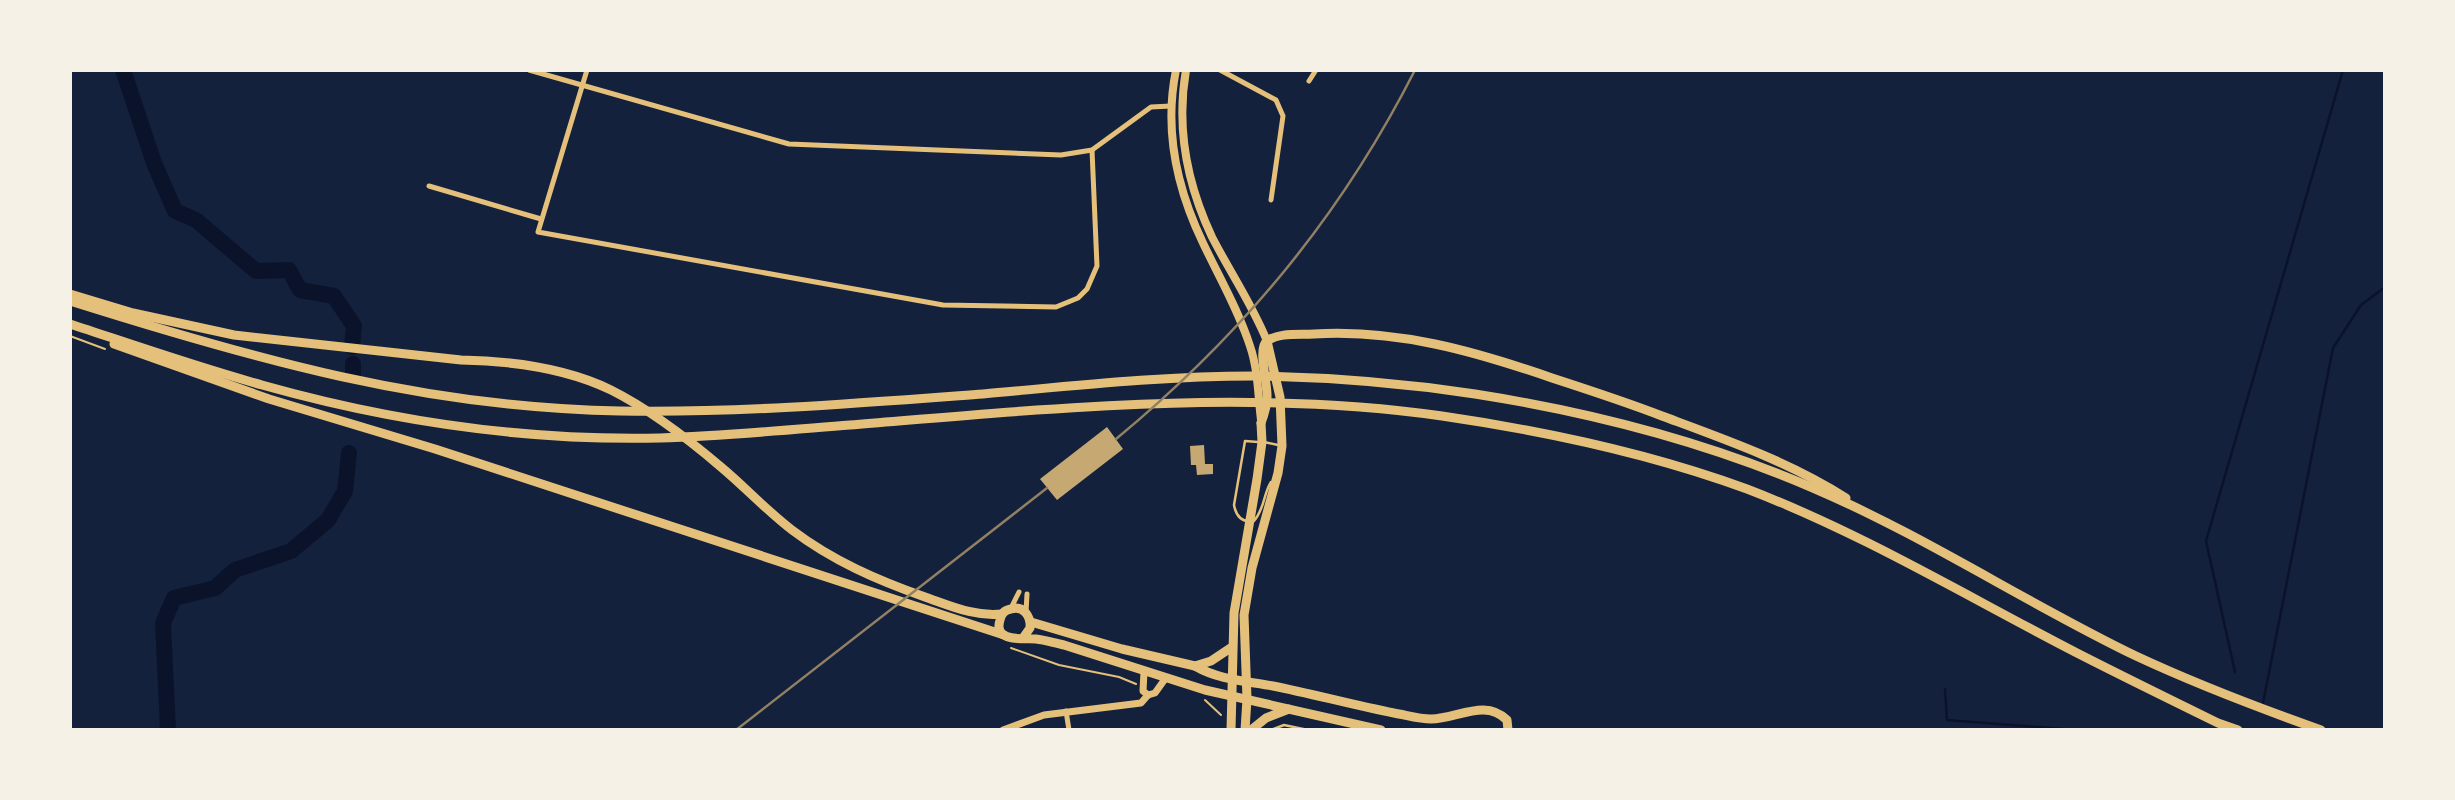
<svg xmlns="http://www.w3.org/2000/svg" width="2455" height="800" viewBox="0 0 2455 800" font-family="Lato,sans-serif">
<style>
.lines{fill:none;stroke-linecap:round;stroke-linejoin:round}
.stream{stroke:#0b132b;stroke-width:2.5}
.river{stroke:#0b132b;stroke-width:16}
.building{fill:#c6a872}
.path{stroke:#e5c07b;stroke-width:2}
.service{stroke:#e5c07b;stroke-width:2.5}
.minor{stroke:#e5c07b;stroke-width:5}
.tertiary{stroke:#e5c07b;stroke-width:7}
.secondary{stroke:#e5c07b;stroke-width:8}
.primary{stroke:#e5c07b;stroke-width:9}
.trunk{stroke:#e5c07b;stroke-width:9}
.rail{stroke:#918062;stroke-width:2.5}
</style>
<rect width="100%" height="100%" fill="#14213d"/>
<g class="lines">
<g class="stream">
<path d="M2235 672 2206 541 2343 70"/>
<path d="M1945 689 1947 720 2076 730"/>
<path d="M2263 703 2333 348 2361 305 2385 287"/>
</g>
<g class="river">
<path d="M123 70 154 163 175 211 196 220 256 271 289 270 300 290 334 296 354 326 352 347"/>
<path d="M353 364V373"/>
<path d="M168 730 163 623 174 598 215 588 235 570 291 551 328 520 345 491 349 453"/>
</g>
</g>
<g class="building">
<path d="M1107 427 1123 449 1057 500 1040 479Z"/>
<path d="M1204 445 1205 464H1213V474L1197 475 1196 465H1191L1190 446Z"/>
</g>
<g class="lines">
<g class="path">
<path d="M70 336 105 349"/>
<path d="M1011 648 1059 665 1119 677 1136 684"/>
<path d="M1205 700 1221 715"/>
</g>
<g class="service">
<path d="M1258 442 1245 441 1234 505C1236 516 1242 523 1254 521 1265 508 1263 495 1271 482"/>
<path d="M1264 442 1278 445"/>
<path d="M1271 730 1284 725 1308 730"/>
</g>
<g class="minor">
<path d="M529 70 789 144 1061 155 1092 150 1151 107 1171 106"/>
<path d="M587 70 538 232 943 305 1056 307 1078 298 1087 289 1097 266 1092 150"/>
<path d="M1220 70 1276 100 1283 116 1271 200"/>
<path d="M1309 81 1316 70"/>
<path d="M429 186 541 219"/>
<path d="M1011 608 1019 592"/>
<path d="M1026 612 1027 594"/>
<path d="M1066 711 1069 730"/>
</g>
<g class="tertiary">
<path d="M1144 672 1143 691 1148 695"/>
<path d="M1003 730 1044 715 1141 703 1148 695 1155 693 1165 679"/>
</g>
<g class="secondary">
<path d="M1176 70C1164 129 1177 189 1203 243 1219 277 1238 309 1250 346 1258 369 1258 396 1261 420"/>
<path d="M1186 70C1176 128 1187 184 1212 237 1230 272 1252 304 1267 341"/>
</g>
<g class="primary">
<path d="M1031 622 1122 649 1195 666C1219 680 1246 681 1273 686 1313 694 1353 705 1394 713 1406 715 1419 719 1431 719 1457 719 1485 698 1507 720L1508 730"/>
<path d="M1023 638 1030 628C1031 617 1024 605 1011 609 1005 610 1001 614 1000 620 993 643 1024 638 1036 639 1045 640 1054 643 1064 645L1205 690 1381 730"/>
<path d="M1195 666 1211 661 1232 647"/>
<path d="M1231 730 1234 613 1257 479 1262 442 1261 423"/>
<path d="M1245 730 1247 699 1244 615 1252 568 1278 473 1282 446 1280 397 1267 341"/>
<path d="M1251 730 1266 718 1289 709"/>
</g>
<g class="trunk">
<path d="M70 294 133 313 234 335 461 360C511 361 566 368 611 390 651 410 687 438 721 467 745 487 767 511 792 530 833 561 877 580 925 597 951 606 975 617 1002 614"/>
<path d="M70 301C254 359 426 408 620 411 741 413 863 403 983 394 1073 386 1163 376 1253 376 1327 377 1402 383 1475 394 1590 412 1706 442 1813 488 1925 536 2026 603 2136 656 2196 684 2259 708 2321 730"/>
<path d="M70 324C134 345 197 367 262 385 390 421 527 441 660 438 724 436 787 430 850 425 1046 409 1246 388 1442 416 1545 431 1649 453 1747 489 1862 533 1968 597 2077 653 2124 677 2171 700 2218 723L2238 730"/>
<path d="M114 344 269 399 435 449 1004 635"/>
<path d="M1261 423C1264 415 1267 406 1267 397 1268 385 1257 348 1267 341 1280 332 1299 335 1314 334 1397 329 1474 351 1552 378 1589 390 1626 402 1662 416 1724 439 1790 462 1846 498"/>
</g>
<g class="rail">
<path d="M1116 439C1242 335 1341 216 1415 70"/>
<path d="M736 730 1047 488"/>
</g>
</g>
<rect width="2455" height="800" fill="none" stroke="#f6f1e7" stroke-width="144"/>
</svg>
